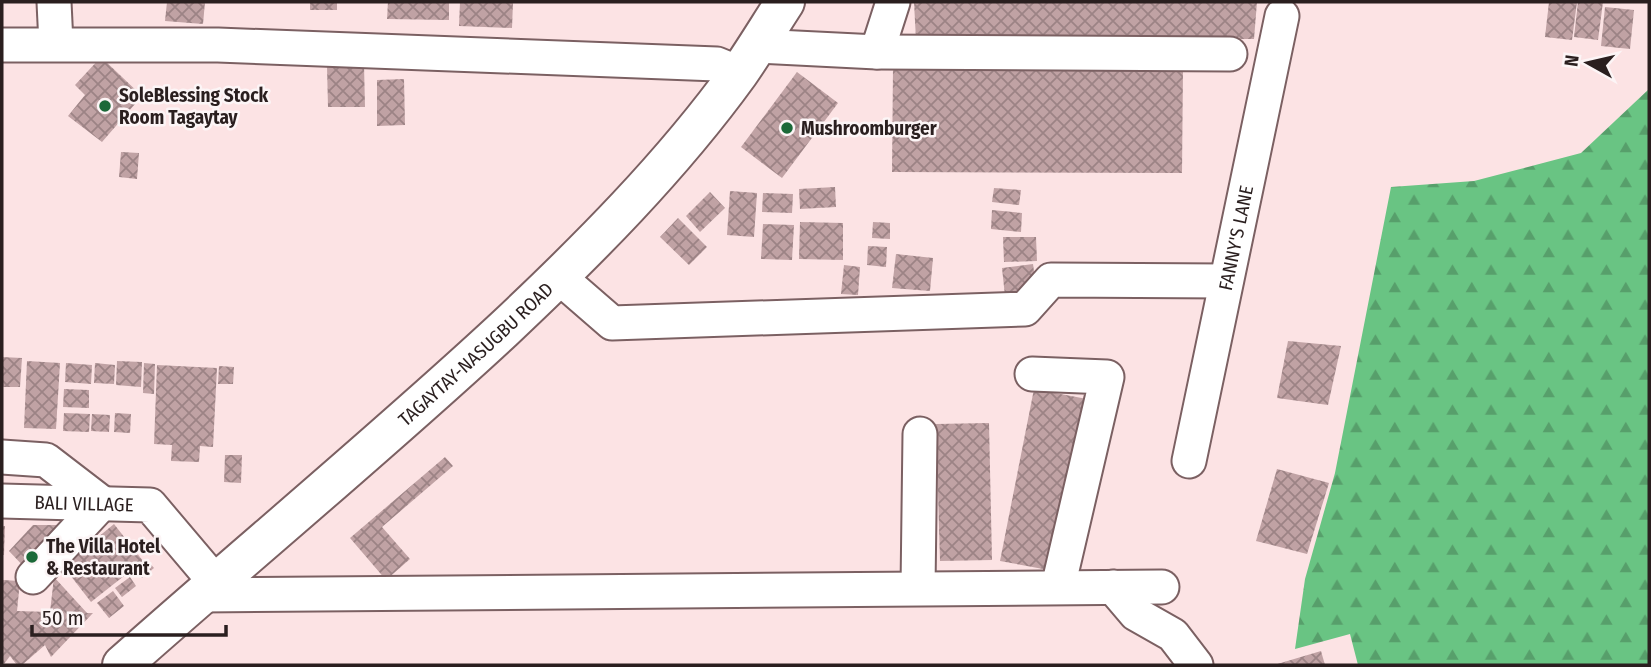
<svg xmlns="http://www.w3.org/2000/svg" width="1651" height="667" viewBox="0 0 1651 667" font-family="'Fira Sans Condensed',sans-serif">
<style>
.forest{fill:url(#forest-firs)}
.building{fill:url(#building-cross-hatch)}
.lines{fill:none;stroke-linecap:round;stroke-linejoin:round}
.minor-casing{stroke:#7b6062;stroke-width:37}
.major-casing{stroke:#7b6062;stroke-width:42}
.minor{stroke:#fff;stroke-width:33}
.major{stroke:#fff;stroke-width:38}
.poi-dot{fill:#1b6938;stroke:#fcf5f6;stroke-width:2.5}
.labels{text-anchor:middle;stroke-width:5;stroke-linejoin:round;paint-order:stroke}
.poi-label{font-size:19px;font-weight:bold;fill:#2a1f1f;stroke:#fcf5f6;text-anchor:start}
.street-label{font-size:19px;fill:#2a1f1f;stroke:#fcf5f6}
</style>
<defs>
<pattern id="forest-firs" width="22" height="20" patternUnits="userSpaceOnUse" patternTransform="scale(1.75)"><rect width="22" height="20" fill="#69c483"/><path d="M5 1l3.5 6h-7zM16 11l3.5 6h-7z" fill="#579f6b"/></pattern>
<pattern id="building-cross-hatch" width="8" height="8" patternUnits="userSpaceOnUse" patternTransform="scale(1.75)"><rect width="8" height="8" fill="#c0a2a4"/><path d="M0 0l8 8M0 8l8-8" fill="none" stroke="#9c8385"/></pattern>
</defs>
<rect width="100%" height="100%" fill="#fce3e4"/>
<path class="forest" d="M1649 89V665H1358L1350 634 1295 649 1305 579 1335 473 1391 187 1474 181 1581 153Z"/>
<g class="building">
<path d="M167 2H205L203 24 165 21Z"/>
<rect x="310" y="2" width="27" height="8"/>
<path d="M388 2H449V20L387 19Z"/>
<path d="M460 2H513L512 28 459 26Z"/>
<path d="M914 2H1257L1254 39 916 40Z"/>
<path d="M1549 2H1577L1572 40 1545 37Z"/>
<path d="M1578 2H1603L1598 40 1574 37Z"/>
<path d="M1605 7 1634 10 1630 49 1601 46Z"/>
<path d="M101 57 142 96 102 142 68 116 85 95 75 85Z"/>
<path d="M364 65 365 107H328L327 66Z"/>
<path d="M893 68 1183 70 1182 173 892 172Z"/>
<path d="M797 72 838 103 782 178 741 147Z"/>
<path d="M404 79 405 125 377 126V80Z"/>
<path d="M121 152 139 153 137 179 119 177Z"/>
<path d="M835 187 836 207 800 209 799 189Z"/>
<path d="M994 188 1021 190 1019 205 992 202Z"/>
<path d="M730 191 757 193 754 237 727 235Z"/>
<path d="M710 192 725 208 700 232 686 216Z"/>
<path d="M763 193 793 194 792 213 762 212Z"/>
<path d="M992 210 1022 213 1021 232 991 229Z"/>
<path d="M678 218 707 247 689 265 660 237Z"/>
<path d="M800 222 843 223V260L799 259Z"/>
<path d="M873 222 890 223V239L872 238Z"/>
<path d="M763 224 794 225 792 260 761 259Z"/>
<path d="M1003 237H1036L1037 261 1004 262Z"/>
<path d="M868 246 887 247 886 267 867 265Z"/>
<path d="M896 254 933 258 930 291 892 288Z"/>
<path d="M1033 264 1037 292 1005 296 1002 268Z"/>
<path d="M844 265 860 267 858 295 841 294Z"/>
<path d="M1288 341 1341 346 1328 405 1277 398Z"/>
<path d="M2 357 22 358 20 387H2Z"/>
<path d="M27 361 60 363 56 429 24 428Z"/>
<path d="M117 361 142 362 141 387 116 385Z"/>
<path d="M66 363 92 365 91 384 65 382Z"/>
<path d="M95 363 115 365 114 384 94 383Z"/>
<path d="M144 363 155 364 154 394 143 393Z"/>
<path d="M157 365 217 368 213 447 200 446 199 462 171 461 172 445 154 444Z"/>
<path d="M219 366 234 367 233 384H218Z"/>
<path d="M64 389 89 390V408L63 407Z"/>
<path d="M1034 389 1087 399 1054 571 1000 561Z"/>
<path d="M64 413 90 414 89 432 63 431Z"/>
<path d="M115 413 131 414 130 433 114 432Z"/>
<path d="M92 414 110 415 109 432 91 431Z"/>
<path d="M989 423 992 560 940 561 936 424Z"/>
<path d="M225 455H242L241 483 224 482Z"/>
<path d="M445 457 453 466 382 527 410 559 386 580 350 538Z"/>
<path d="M1277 469 1329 483 1307 554 1256 541Z"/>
<path d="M114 524 143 561 91 602 63 566Z"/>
<path d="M33 525H57L63 533 26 569 9 551Z"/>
<path d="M2 526H5L4 555H2Z"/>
<path d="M147 560 154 568 142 578 135 571Z"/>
<path d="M54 577 87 613H93L51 657 45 645 22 665H17L10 656 4 664 2 662V580L20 581 17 611 50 612Z"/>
<path d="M130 577 136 586 122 597 115 588Z"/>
<path d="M113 591 124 606 109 618 97 603Z"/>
<path d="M1321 651 1325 665H1274Z"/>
</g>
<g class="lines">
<defs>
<g id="minor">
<path d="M54 2 56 44"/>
<path d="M2 45H218L717 64 739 73"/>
<path d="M757 46 877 52 893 2"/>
<path d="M877 52 1230 54"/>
<path d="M559 277 612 323 1025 309 1051 280 1226 281"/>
<path d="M1032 374 1107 377 1058 587"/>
<path d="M2 457 46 460 102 503 33 577"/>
<path id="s1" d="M1189 461 1282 16"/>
<path id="s2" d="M2 501 150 505 216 583"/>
<path d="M1113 587 1136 614 1173 635 1196 665"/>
<path d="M918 588 920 434"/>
<path d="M201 595 1162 587"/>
</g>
<g id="major">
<path id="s3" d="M122 665C248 553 379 445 503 330 587 251 671 167 739 73 755 50 770 25 785 2"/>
</g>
</defs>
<use href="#minor" class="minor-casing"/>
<use href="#major" class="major-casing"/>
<use href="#minor" class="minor"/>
<use href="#major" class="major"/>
</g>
<g class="poi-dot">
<circle cx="105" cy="106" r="7"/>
<circle cx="787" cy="128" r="7"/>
<circle cx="32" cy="557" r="7"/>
</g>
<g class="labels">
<g class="poi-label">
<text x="119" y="102">SoleBlessing Stock<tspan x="119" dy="22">Room Tagaytay</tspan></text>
<text x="801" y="135">Mushroomburger</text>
<text x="46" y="553">The Villa Hotel<tspan x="46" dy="22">&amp; Restaurant</tspan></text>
</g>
<g class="street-label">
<text dy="7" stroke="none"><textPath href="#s1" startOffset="228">FANNY'S LANE</textPath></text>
<text dy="7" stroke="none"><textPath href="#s3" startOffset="471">TAGAYTAY-NASUGBU ROAD</textPath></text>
<text dy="7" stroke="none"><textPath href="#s2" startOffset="82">BALI VILLAGE</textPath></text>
</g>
</g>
<rect width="1651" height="667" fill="none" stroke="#2a1f1f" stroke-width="7"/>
<g transform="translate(1588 63) rotate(278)" stroke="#fcf5f6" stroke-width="5" paint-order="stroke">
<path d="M0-5L12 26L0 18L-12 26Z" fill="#2a1f1f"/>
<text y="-10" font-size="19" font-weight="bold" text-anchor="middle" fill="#2a1f1f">N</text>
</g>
<path d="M32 625v10h194v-10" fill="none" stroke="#2a1f1f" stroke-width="3.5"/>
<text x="42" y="625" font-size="21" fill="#2a1f1f" stroke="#fcf5f6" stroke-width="5" paint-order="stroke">50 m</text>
</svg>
